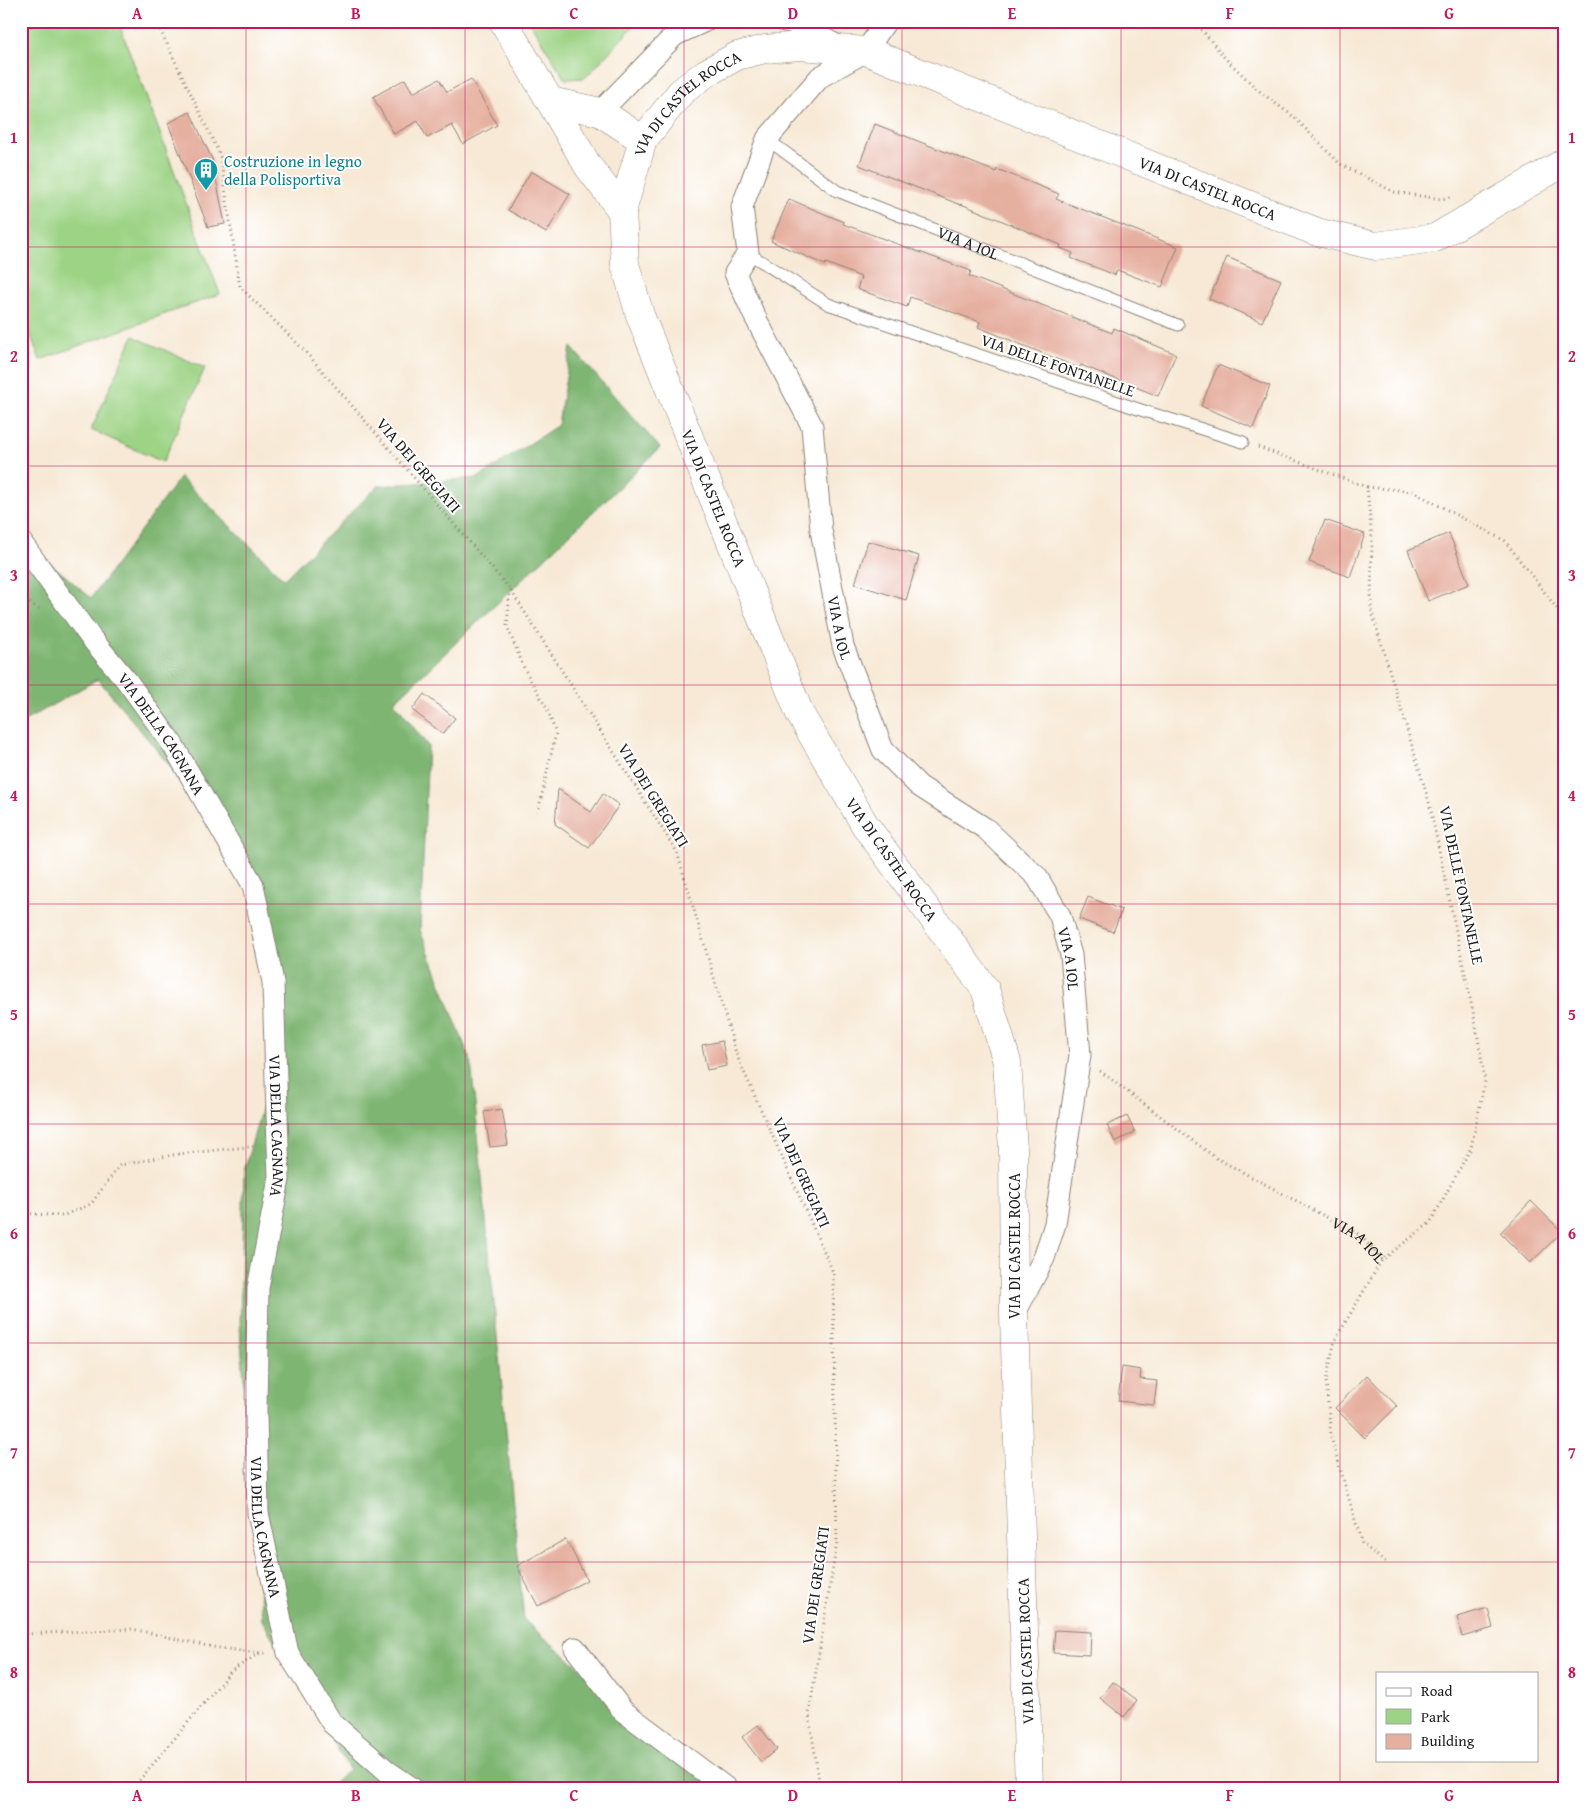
<svg xmlns="http://www.w3.org/2000/svg" width="1586" height="1809" viewBox="0 0 1586 1809" font-family="'Gentium Book Plus',serif">
<style>
.green{fill:#9dd385;stroke:#5c7850}
.forest{fill:#7eb572;stroke:#4d6847}
.building{fill:#e6b0a1}
.lines{fill:none;stroke-linecap:round;stroke-linejoin:round}
.service-casing{stroke:#8a8278;stroke-width:13}
.minor-casing{stroke:#8a8278;stroke-width:23}
.tertiary-casing{stroke:#8a8278;stroke-width:29}
.secondary-casing{stroke:#8a8278;stroke-width:29}
.path{stroke:#8a8278;stroke-width:3;stroke-dasharray:1 4;stroke-linecap:butt}
.service{stroke:#fff;stroke-width:11}
.minor{stroke:#fff;stroke-width:21}
.tertiary{stroke:#fff;stroke-width:28}
.secondary{stroke:#fff;stroke-width:28}
.grid{fill:none;stroke:#c2185b;stroke-width:1;stroke-opacity:0.55}
.labels{text-anchor:middle;stroke-width:4;stroke-linejoin:round;paint-order:stroke}
.street-label{font-size:16px;fill:#1c1c1c;stroke:#fff}
.culture-label{font-size:16px;fill:#0d838f;stroke:#fff;text-anchor:start}
.neatline{fill:none;stroke:#c2185b;stroke-width:2}
.grid-label{font-size:16px;text-anchor:middle;font-weight:bold;fill:#c2185b}
</style>
<rect width="100%" height="100%" fill="#fff"/>
<filter id="ink" filterUnits="userSpaceOnUse"><feTurbulence type="fractalNoise" baseFrequency=".02" numOctaves="2"/><feDisplacementMap in="SourceGraphic" scale="10" xChannelSelector="R" yChannelSelector="G"/><feConvolveMatrix kernelMatrix="1 2 1 2 8 2 1 2 1" color-interpolation-filters="sRGB"/></filter>
<filter id="wash" filterUnits="userSpaceOnUse"><feTurbulence type="fractalNoise" baseFrequency=".0096" numOctaves="4" result="noise"/><feDisplacementMap in="SourceGraphic" scale="20" xChannelSelector="R" yChannelSelector="G"/><feGaussianBlur stdDeviation="1.12" result="paint"/><feColorMatrix in="noise" values="0 0 0 0 0 0 0 0 0 0 0 0 0 0 0 0 0 1.4 0 .05"/><feComposite in="paint" operator="in"/></filter>
<g filter="url(#wash)">
<rect width="100%" height="100%" fill="#f7e9d5"/>
<g class="green">
<path d="M21 21H118L220 294 40 360 21 310Z"/>
<path d="M529 21H633V27L585 78 565 79Z"/>
<path d="M133 336 205 368 163 462 91 430Z"/>
</g>
<path class="forest" d="M571 347 660 448 394 702 428 746 420 930 471 1062 524 1620 702 1772 731 1788H329L349 1769 262 1620 240 1329 244 1171 286 1022 254 868 98 679 21 723V538L91 598 180 477 284 579 378 486 478 478 558 425Z"/>
<g id="blocks">
<g class="building">
<path d="M405 79 413 93 439 79 447 92 471 79 497 125 463 144 452 125 427 138 418 121 394 134 373 97Z"/>
<path d="M190 112 212 159 225 224 208 227 168 123Z"/>
<path d="M875 124 996 172 997 169 1059 194 1056 199 1178 247 1162 287 1117 270 1115 275 1071 258 1073 253 1060 248 1061 245 961 204V205L859 165Z"/>
<path d="M531 171 570 194 546 233 508 210Z"/>
<path d="M789 199 844 222 843 224 971 271 969 276 1112 333 1114 328 1176 354 1158 396 1081 365 1079 368 978 327 980 322 910 297 907 307 857 289 861 277 826 263 825 265 771 241Z"/>
<path d="M1227 257 1281 280 1262 322 1209 299Z"/>
<path d="M1218 365 1270 386 1253 428 1201 406Z"/>
<path d="M1325 520 1365 534 1350 577 1309 562Z"/>
<path d="M1449 533 1469 584 1428 601 1408 550Z"/>
<path d="M868 541 919 556 906 600 855 584Z"/>
<path d="M424 694 455 718 443 734 412 710Z"/>
<path d="M558 789 591 812 603 794 619 805 589 848 555 824Z"/>
<path d="M1088 897 1122 910 1113 932 1079 919Z"/>
<path d="M722 1041 727 1066 707 1070 702 1045Z"/>
<path d="M502 1109 508 1145 490 1147 484 1112Z"/>
<path d="M1127 1116 1135 1132 1115 1142 1107 1125Z"/>
<path d="M1531 1201 1562 1232 1530 1263 1500 1233Z"/>
<path d="M1122 1367 1141 1370 1140 1379 1157 1381 1154 1405 1118 1401Z"/>
<path d="M1367 1375 1397 1406 1365 1438 1335 1408Z"/>
<path d="M566 1539 587 1580 538 1606 517 1566Z"/>
<path d="M1488 1608 1493 1628 1462 1637 1457 1617Z"/>
<path d="M1055 1630 1091 1632 1090 1655 1053 1653Z"/>
<path d="M1113 1682 1137 1700 1124 1717 1100 1698Z"/>
<path d="M758 1725 777 1749 761 1762 742 1737Z"/>
</g>
</g>
</g>
<g filter="url(#ink)">
<use href="#blocks" fill-opacity="0" stroke="#8a8278" stroke-width="1"/>
<g class="lines">
<defs>
<g id="service">
<path id="s2" d="M767 139 837 191 1178 325"/>
<path d="M748 253 828 304 1141 410 1243 442"/>
</g>
<g id="minor">
<path d="M785 21 792 22 840 47"/>
<path id="s3" d="M886 21 866 51 820 77 767 139 742 207 748 253 735 273 754 315 812 426 821 530 843 646 883 750 919 786 986 829 1037 877 1060 916 1071 955 1080 1055 1055 1224 1044 1258 1014 1315"/>
<path d="M600 112 675 35 705 21"/>
<path id="s4" d="M21 542 91 638 127 681 173 745 253 885 273 982 279 1179 258 1288 256 1410 258 1513 288 1653 332 1723 387 1771 412 1788"/>
<path d="M575 1648 623 1711 726 1788"/>
</g>
<g id="tertiary">
<path d="M503 21 588 166 622 211"/>
<path d="M550 101 600 112 643 140"/>
</g>
<g id="secondary">
<path id="s5" d="M1029 1788 1014 1315 1013 1149 1007 1062 985 989 865 825 800 714 640 315 625 264 622 211 643 140 681 92 706 73 737 56 765 49 799 46 866 51 1317 232 1375 246 1435 238 1565 162"/>
</g>
</defs>
<use href="#service" class="service-casing"/>
<use href="#minor" class="minor-casing"/>
<use href="#tertiary" class="tertiary-casing"/>
<use href="#secondary" class="secondary-casing"/>
<g class="path">
<path d="M156 21 220 155 240 287 304 350 510 589 677 852 737 1056 833 1272 837 1543 809 1714 820 1788"/>
<path d="M1183 21 1202 30 1225 58 1258 90 1295 118 1340 164 1394 192 1441 199 1451 197"/>
<path d="M1258 447 1367 487 1372 540 1371 609 1429 802 1476 1026 1485 1081 1471 1148 1430 1223 1382 1260 1335 1340 1326 1381 1331 1437 1362 1544 1388 1564"/>
<path d="M1367 487 1412 491 1505 541 1565 619"/>
<path d="M510 590 507 626 524 668 547 709 556 733 538 812"/>
<path d="M21 598 40 609"/>
<path id="s1" d="M1100 1071 1216 1158 1360 1235 1382 1260"/>
<path d="M21 1213 62 1216 91 1204 120 1165 178 1154 257 1146"/>
<path d="M21 1633 25 1634 132 1629 212 1647 250 1652 266 1653"/>
<path d="M133 1788 231 1671 260 1653"/>
</g>
<use href="#service" class="service"/>
<use href="#minor" class="minor"/>
<use href="#tertiary" class="tertiary"/>
<use href="#secondary" class="secondary"/>
</g>
</g>
<path class="grid" d="M246 21V1788M465 21V1788M684 21V1788M902 21V1788M1121 21V1788M1340 21V1788M21 247H1565M21 466H1565M21 685H1565M21 904H1565M21 1124H1565M21 1343H1565M21 1562H1565"/>
<defs>
<symbol id="building-pin" viewBox="-11 -11 22 30"><path d="M0 17L-7.5 6A9.5 9.5 0 1 1 7.5 6Z" fill="#0f9aa8" stroke="#fff"/><path d="M-4-6H4V6H1V3H-1V6H-4ZM-2.5-4.3h1.7v1.8h-1.7ZM.8-4.3h1.7v1.8H.8ZM-2.5-1h1.7V.8h-1.7ZM.8-1h1.7V.8H.8Z" fill="#fff"/></symbol>
</defs>
<g fill-rule="evenodd">
<use href="#building-pin" x="192" y="156" width="28" height="38"/>
</g>
<g class="labels">
<g class="street-label">
<text dy="6" stroke="none"><textPath href="#s5" startOffset="1802">VIA DI CASTEL ROCCA</textPath></text>
<text dy="6" stroke="none"><textPath href="#s5" startOffset="2371">VIA DI CASTEL ROCCA</textPath></text>
<text dy="6" stroke="none"><textPath href="#s2" startOffset="228">VIA A IOL</textPath></text>
<text transform="translate(1058 365) rotate(19)" y="6">VIA DELLE FONTANELLE</text>
<text transform="translate(419 465) rotate(49)" y="6">VIA DEI GREGIATI</text>
<text transform="translate(714 498) rotate(68)" y="6">VIA DI CASTEL ROCCA</text>
<text dy="6" stroke="none"><textPath href="#s3" startOffset="688">VIA A IOL</textPath></text>
<text dy="6" stroke="none"><textPath href="#s4" startOffset="238">VIA DELLA CAGNANA</textPath></text>
<text transform="translate(654 795) rotate(58)" y="6">VIA DEI GREGIATI</text>
<text transform="translate(892 859) rotate(55)" y="6">VIA DI CASTEL ROCCA</text>
<text transform="translate(1462 885) rotate(78)" y="6">VIA DELLE FONTANELLE</text>
<text dy="6" stroke="none"><textPath href="#s3" startOffset="1108">VIA A IOL</textPath></text>
<text dy="6" stroke="none"><textPath href="#s4" startOffset="658">VIA DELLA CAGNANA</textPath></text>
<text transform="translate(802 1172) rotate(66)" y="6">VIA DEI GREGIATI</text>
<text dy="6" stroke="none"><textPath href="#s1" startOffset="310">VIA A IOL</textPath></text>
<text transform="translate(1014 1246) rotate(-90)" y="6">VIA DI CASTEL ROCCA</text>
<text dy="6" stroke="none"><textPath href="#s4" startOffset="1062">VIA DELLA CAGNANA</textPath></text>
<text transform="translate(815 1585) rotate(-82)" y="6">VIA DEI GREGIATI</text>
<text transform="translate(1025 1651) rotate(-92)" y="6">VIA DI CASTEL ROCCA</text>
</g>
<g class="culture-label">
<text x="224" y="167">Costruzione in legno<tspan x="224" dy="18">della Polisportiva</tspan></text>
</g>
</g>
<rect width="1586" height="1809" fill="none" stroke="#fff" stroke-width="55"/>
<rect x="1376" y="1672" width="162" height="90" fill="#ffffff" stroke="#a4a4a4"/>
<rect x="1386" y="1688" width="25" height="8" fill="#ffffff" stroke="#a4a4a4"/>
<text x="1421" y="1696" font-size="15" fill="#1c1c1c">Road</text>
<rect x="1386" y="1709" width="25" height="15" fill="#9dd385" stroke="#a4a4a4"/>
<text x="1421" y="1722" font-size="15" fill="#1c1c1c">Park</text>
<rect x="1386" y="1734" width="25" height="15" fill="#e6b0a1" stroke="#a4a4a4"/>
<text x="1421" y="1746" font-size="15" fill="#1c1c1c">Building</text>
<rect x="28" y="28" width="1530" height="1754" class="neatline"/>
<g class="grid-label">
<text x="137" y="19">A</text>
<text x="356" y="19">B</text>
<text x="574" y="19">C</text>
<text x="793" y="19">D</text>
<text x="1012" y="19">E</text>
<text x="1230" y="19">F</text>
<text x="1449" y="19">G</text>
<text x="14" y="143">1</text>
<text x="1572" y="143">1</text>
<text x="14" y="362">2</text>
<text x="1572" y="362">2</text>
<text x="14" y="581">3</text>
<text x="1572" y="581">3</text>
<text x="14" y="801">4</text>
<text x="1572" y="801">4</text>
<text x="14" y="1020">5</text>
<text x="1572" y="1020">5</text>
<text x="14" y="1239">6</text>
<text x="1572" y="1239">6</text>
<text x="14" y="1458">7</text>
<text x="1572" y="1458">7</text>
<text x="14" y="1678">8</text>
<text x="1572" y="1678">8</text>
<text x="137" y="1801">A</text>
<text x="356" y="1801">B</text>
<text x="574" y="1801">C</text>
<text x="793" y="1801">D</text>
<text x="1012" y="1801">E</text>
<text x="1230" y="1801">F</text>
<text x="1449" y="1801">G</text>
</g>
</svg>
